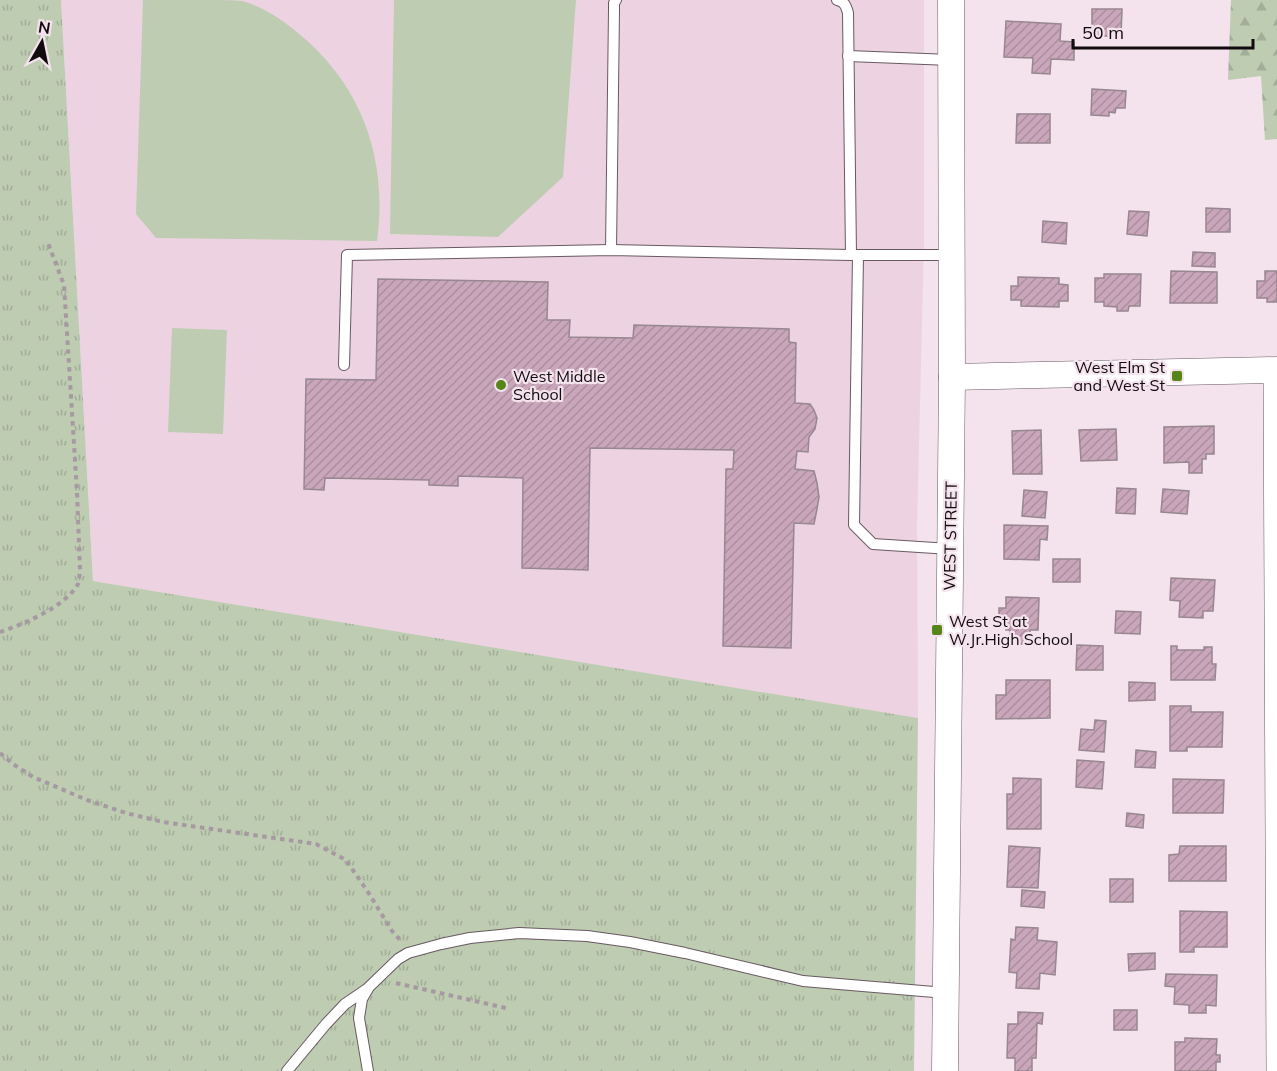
<svg xmlns="http://www.w3.org/2000/svg" width="1277" height="1071" viewBox="0 0 1277 1071" font-family="Mulish,sans-serif">
<style>
.built{fill:#edd3e1}
.grass{fill:url(#grass-tufts)}
.forest{fill:url(#forest-firs)}
.park{fill:#beccb2}
.building{fill:url(#building-hatch);stroke:#978790;stroke-width:1.5}
.lines{fill:none;stroke-linecap:round;stroke-linejoin:round}
.service-casing{stroke:#685961;stroke-width:12}
.minor-casing{stroke:#685961;stroke-width:22}
.tertiary-casing{stroke:#685961;stroke-width:27}
.path{stroke:#a799a1;stroke-width:4;stroke-dasharray:4.5 4.5;stroke-linecap:butt}
.service{stroke:#fff;stroke-width:10}
.minor{stroke:#fff;stroke-width:21}
.tertiary{stroke:#fff;stroke-width:26}
.poi-dot{fill:#568619;stroke:#f4e2ec;stroke-width:2}
.labels{text-anchor:middle;stroke-width:4.5;stroke-linejoin:round;paint-order:stroke}
.poi-label{font-size:16px;fill:#110b0e;stroke:#f4e2ec;text-anchor:start}
.street-label{font-size:16px;fill:#110b0e;stroke:#f4e2ec}
</style>
<defs>
<pattern id="grass-tufts" width="24" height="20" patternUnits="userSpaceOnUse" patternTransform="scale(1.5)"><rect width="24" height="20" fill="#beccb2"/><path d="M3 7l-1-3M5 7V3M7 7l1-3M15 17l-1-3M17 17v-4M19 17l1-3" fill="none" stroke="#a2ae98"/></pattern>
<pattern id="forest-firs" width="22" height="20" patternUnits="userSpaceOnUse" patternTransform="scale(1.5)"><rect width="22" height="20" fill="#beccb2"/><path d="M5 1l3.5 6h-7zM16 11l3.5 6h-7z" fill="#a2ae98"/></pattern>
<pattern id="building-hatch" width="6" height="6" patternUnits="userSpaceOnUse" patternTransform="scale(1.5)"><rect width="6" height="6" fill="#c9a6ba"/><path d="M-1 1l2-2M0 6l6-6M5 7l2-2" fill="none" stroke="#ac8e9f"/></pattern>
</defs>
<rect width="100%" height="100%" fill="#f4e2ec"/>
<path class="built" d="M61 0H924V243L917 526 918 718 93 581Z"/>
<path class="grass" d="M0 0H61L93 581 918 718 914 1071H0Z"/>
<path class="forest" d="M1231 0H1277V139L1265 140 1261 76 1228 80Z"/>
<g class="park">
<path d="M143 0C166 0 189 0 212 0 222 0 234 0 243 1 263 7 283 20 298 33 363 86 388 160 377 241L156 238 136 214Z"/>
<path d="M394 0H576L563 177 498 237 390 234Z"/>
<path d="M172 328 227 330 223 434 168 432Z"/>
</g>
<g class="building">
<path d="M1092 9H1122L1121 36H1092Z"/>
<path d="M1006 21 1061 24 1060 41 1074 42V60L1051 59 1050 74 1032 73 1033 58 1004 57Z"/>
<path d="M1092 89 1126 91 1125 108H1116L1115 113 1109 112V116L1091 115Z"/>
<path d="M1017 114H1050V143H1016Z"/>
<path d="M1206 208 1230 209V232H1206Z"/>
<path d="M1129 211 1149 212 1147 236 1127 234Z"/>
<path d="M1043 221 1067 223 1066 244 1042 242Z"/>
<path d="M1193 252 1215 253V267L1192 266Z"/>
<path d="M1171 271 1217 272V303H1170Z"/>
<path d="M1265 271H1277V302H1267V298H1257V281H1265Z"/>
<path d="M1104 274H1141L1140 306H1129L1128 311H1117V307L1104 306V302H1095V278H1104Z"/>
<path d="M1018 277 1059 278V284L1068 285V301H1059V307L1021 306V300H1011V286H1018Z"/>
<path d="M378 279 548 282 547 320H570L569 337 633 338 634 325 789 329V342L796 343 795 403 810 404 814 410 817 418 815 429 809 437 808 452 797 451 795 469 814 471 817 483 819 497 817 509 814 524 794 523 791 648 723 646 726 469H733L734 450 590 448 588 570 522 568 523 478 458 476V486L429 485V480L325 478 324 490 304 489 306 379 376 380Z"/>
<path d="M1214 426V454H1206V459H1202V473H1189V462L1164 463V427Z"/>
<path d="M1116 429 1117 460 1081 461 1079 430Z"/>
<path d="M1041 430 1042 474H1013L1012 431Z"/>
<path d="M1117 488 1136 489 1135 514 1116 513Z"/>
<path d="M1163 489 1189 491 1187 514 1161 512Z"/>
<path d="M1024 490 1047 492 1045 518 1022 516Z"/>
<path d="M1004 525 1048 526 1047 540 1040 539 1039 560 1004 559Z"/>
<rect x="1053" y="559" width="27" height="23"/>
<path d="M1171 578 1215 580 1213 611H1203V618L1179 617 1180 601 1170 600Z"/>
<path d="M1006 597 1039 598 1038 630H1030V644H1009L1010 630H1006V618H999V608H1006Z"/>
<path d="M1116 611 1141 612 1140 634 1115 633Z"/>
<path d="M1077 645 1103 646V670H1076Z"/>
<path d="M1171 646H1177V650H1204V647H1212V664H1216L1215 680H1171Z"/>
<path d="M1006 680H1050V718L996 719V695H1006Z"/>
<path d="M1129 682 1155 683V700L1129 701Z"/>
<path d="M1170 706H1191V712H1223L1222 747H1187V751H1170Z"/>
<path d="M1095 720 1106 721 1104 752 1079 750 1081 729 1094 730Z"/>
<path d="M1136 750 1156 752 1155 768 1135 767Z"/>
<path d="M1077 760 1104 762 1102 789 1076 787Z"/>
<path d="M1013 778 1041 779V829H1007V794H1013Z"/>
<path d="M1173 779 1224 780 1223 813H1173Z"/>
<path d="M1127 813 1144 815 1143 828 1126 826Z"/>
<path d="M1009 846 1040 848 1038 888 1007 887Z"/>
<path d="M1180 846H1226V881H1169V855L1179 854Z"/>
<rect x="1110" y="879" width="23" height="23"/>
<path d="M1022 890 1045 892 1044 908 1021 906Z"/>
<path d="M1180 911 1227 912V947H1194V952H1180Z"/>
<path d="M1016 927 1038 928 1037 940 1057 942 1055 975 1040 973 1039 989 1016 988 1017 973 1009 972 1011 939 1015 940Z"/>
<path d="M1155 953V969L1129 971 1128 954Z"/>
<path d="M1166 974 1217 975 1216 1006 1206 1005V1013H1189V1005L1174 1004 1175 987 1165 986Z"/>
<rect x="1114" y="1010" width="23" height="20"/>
<path d="M1018 1012 1043 1013 1042 1024 1037 1023 1036 1058H1032V1071H1015V1058H1007L1008 1024H1018Z"/>
<path d="M1185 1038 1217 1039 1216 1055H1220V1062H1216V1071H1175V1042H1185Z"/>
</g>
<g class="lines">
<defs>
<g id="service">
<path d="M837 0C845 2 846 6 848 13L851 255"/>
<path d="M848 56 951 60"/>
<path d="M611 250 614 10V3L616 0"/>
<path d="M858 255 854 525 873 544 950 549"/>
<path d="M344 365 347 255 611 250 851 255H952"/>
<path d="M287 1071 326 1024 345 1004 367 989"/>
<path d="M368 1071 359 1018 362 999 369 987 398 959 408 953 441 944 470 938 519 933 587 936 630 942 685 953 803 981 946 993"/>
</g>
<path id="minor" d="M1274 370 1277 1071"/>
<g id="tertiary">
<path d="M952 377 1277 370"/>
<path d="M945 1071 952 377 951 0"/>
</g>
</defs>
<use href="#service" class="service-casing"/>
<use href="#minor" class="minor-casing"/>
<use href="#tertiary" class="tertiary-casing"/>
<g class="path">
<path d="M0 632C24 624 65 607 78 584 80 581 79 575 80 570L77 492 64 285 48 243"/>
<path d="M0 753 13 764 33 777 87 800 126 813 163 822 316 844 346 860 368 892 392 931 400 940"/>
<path d="M396 983 510 1009"/>
</g>
<use href="#service" class="service"/>
<use href="#minor" class="minor"/>
<use href="#tertiary" class="tertiary"/>
</g>
<g class="poi-dot">
<rect x="1171" y="370" width="12" height="12" rx="3"/>
<circle cx="501" cy="385" r="6"/>
<rect x="931" y="624" width="12" height="12" rx="3"/>
</g>
<g class="labels">
<g class="poi-label">
<text x="1165" y="373" text-anchor="end">West Elm St<tspan x="1165" dy="18">and West St</tspan></text>
<text x="513" y="382">West Middle<tspan x="513" dy="18">School</tspan></text>
<text x="949" y="627">West St at<tspan x="949" dy="18">W.Jr.High School</tspan></text>
</g>
<g class="street-label">
<text transform="translate(950 536) rotate(-89)" y="6">WEST STREET</text>
</g>
</g>
<g transform="translate(42 42) rotate(9)" stroke="#f4e2ec" stroke-width="4.5" paint-order="stroke">
<path d="M0-4.5L10 22L0 15L-10 22Z" fill="#110b0e"/>
<text y="-9" font-size="16" font-weight="bold" text-anchor="middle" fill="#110b0e">N</text>
</g>
<path d="M1073 39v9h180v-9" fill="none" stroke="#110b0e" stroke-width="3"/>
<text x="1082" y="39" font-size="18" fill="#110b0e" stroke="#f4e2ec" stroke-width="4.5" paint-order="stroke">50 m</text>
</svg>
